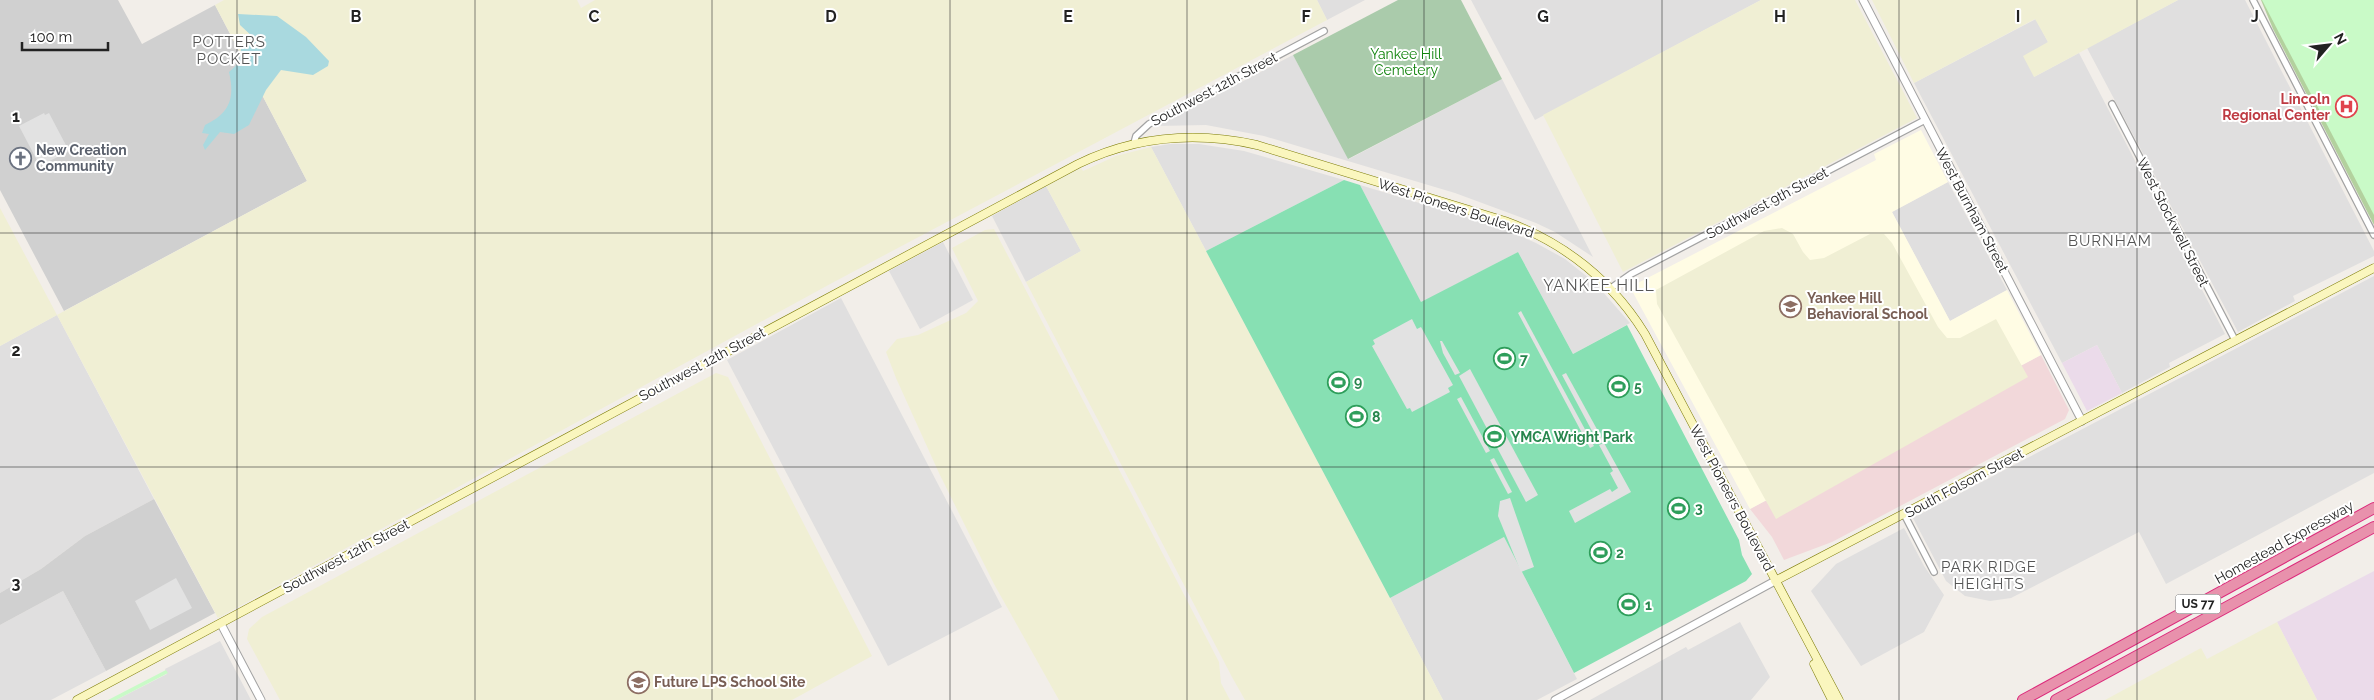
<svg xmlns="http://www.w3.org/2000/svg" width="2374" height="700" viewBox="0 0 2374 700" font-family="Raleway,sans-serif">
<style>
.residential{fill:#e0dfdf}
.commercial{fill:#f2d8da}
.industrial{fill:#ebdbea}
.education{fill:#fffce4}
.religious{fill:#d0d0d0}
.farmland{fill:#f0efd4}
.forest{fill:#b3d19e}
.cemetery{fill:#aacbab}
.park{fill:#c9fac7}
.pitch{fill:#87e0b3}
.parking{fill:#e2e2e2}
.water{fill:#a9d9df}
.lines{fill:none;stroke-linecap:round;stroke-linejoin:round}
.minor-casing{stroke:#a3a3a3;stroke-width:8}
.tertiary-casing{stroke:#a3a3a3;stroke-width:9}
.secondary-casing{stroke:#7c7b05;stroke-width:9}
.motorway-casing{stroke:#dc297b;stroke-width:12}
.minor{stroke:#fff;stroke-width:5.5}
.tertiary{stroke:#fff;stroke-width:7}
.secondary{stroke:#faf6be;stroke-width:8}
.motorway{stroke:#e891ac;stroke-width:10}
.grid{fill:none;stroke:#222;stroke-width:1;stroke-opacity:0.55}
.labels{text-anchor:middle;stroke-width:4;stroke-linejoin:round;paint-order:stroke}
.shield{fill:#fff;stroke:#646464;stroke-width:1}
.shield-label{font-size:12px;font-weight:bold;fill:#222}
.park-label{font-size:14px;fill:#10830c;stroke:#fff}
.street-label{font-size:14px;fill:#222;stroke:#fff}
.health-label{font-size:14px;font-weight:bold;fill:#be3a42;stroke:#fff;text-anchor:end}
.worship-label{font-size:14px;font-weight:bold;fill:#5b616d;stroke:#fff;text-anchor:start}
.education-label{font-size:14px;font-weight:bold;fill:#785e54;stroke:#fff;text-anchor:start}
.leisure-label{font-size:14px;font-weight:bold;fill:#27864d;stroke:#fff;text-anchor:start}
.neighbourhood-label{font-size:15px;letter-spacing:1px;fill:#555;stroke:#fff}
.quarter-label{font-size:16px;letter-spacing:1px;fill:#555;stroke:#fff}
.grid-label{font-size:16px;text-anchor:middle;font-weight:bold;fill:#222;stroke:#fff;stroke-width:4;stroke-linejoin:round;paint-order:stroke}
</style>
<rect width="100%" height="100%" fill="#f2eee9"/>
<g class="residential">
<path d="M1317 0H1365L1327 20Z"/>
<path d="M1471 0H1761L1535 120Z"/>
<path d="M2178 0H2245L2374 251V256L2293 296 2295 301 2238 332 2087 48Z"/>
<path d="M2036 19 2048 42 2034 77 2079 53 2225 334 2169 363 2170 367 2122 393 2097 345 2062 363 1914 83Z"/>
<path d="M1293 55 1349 159 1502 79 1593 257 1555 232 1536 223 1455 193 1264 136 1206 125 1157 126Z"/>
<path d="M1170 144H1199L1244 151 1344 180 1206 251 1151 147Z"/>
<path d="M1948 182 2007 290 1950 321 1892 212Z"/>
<path d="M1360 185 1502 228 1536 243 1565 259 1595 283 1630 323 1573 354 1518 252 1421 303Z"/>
<path d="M1046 186 1081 251 1026 282 992 216Z"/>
<path d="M943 242 973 300 920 329 889 271Z"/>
<path d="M2374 276V473L2166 584 2139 532 2011 598 1990 601 1965 596 1946 581 1913 518Z"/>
<path d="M841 298 1002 607 888 666 727 360Z"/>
<path d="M57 315 154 499 85 536 41 569 0 593V346Z"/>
<path d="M1904 528 1924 566 1944 595 1924 632 1861 666 1811 591 1836 564Z"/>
<path d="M1504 537 1577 679 1537 700H1443L1390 598Z"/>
<path d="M63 591 106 671 51 700H0V625Z"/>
<path d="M1740 622 1770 677 1751 700H1590L1686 647 1688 650Z"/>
<path d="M220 641 251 700H116L167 674 165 669Z"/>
</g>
<path class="commercial" d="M2041 355 2069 410 2065 419 1832 542 1784 560 1772 537 1750 509Z"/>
<g class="industrial">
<path d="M2097 345 2122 393 2087 411 2062 363Z"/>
<path d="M2374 571V700H2317L2277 622Z"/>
</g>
<path class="education" d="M1921 130 1948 182 1892 212 1950 321 2007 290 2041 355 1750 509 1630 287 1876 160 1874 154Z"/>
<g class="religious">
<path d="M0 0H118L142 44 215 5 307 181 64 311 0 190Z"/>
<path d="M154 499 215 613 106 671 63 591 0 625V593L41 569 85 536Z"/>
</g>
<g class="farmland">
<path d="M224 0H577L581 8 595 0H1317L1327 20 832 283 218 618 57 315 0 346V208L57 315 307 181 215 5Z"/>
<path d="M1761 0H1855L1917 118 1623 272 1543 115Z"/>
<path d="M1872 0H2178L2034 77 2023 56 2048 42 2035 19 1914 83Z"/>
<path d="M1151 147 1390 598 1443 700H1245L1232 677 1026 282 1081 251 1046 186 1081 168 1083 171 1116 156Z"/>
<path d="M1782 228 1793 234 1803 252 1810 260 1824 258 1870 234H1884L1892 243 1938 327 1947 338H1960L1996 319 2028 377 1776 519 1657 304 1656 290 1764 231Z"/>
<path d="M994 229 1219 662 1221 683 1230 700H1059L994 584 939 473 896 378 886 352 897 339 918 335 966 313 978 301 952 248 985 230Z"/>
<path d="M716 373 728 377 872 656 792 700H280L247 639 249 629 262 617Z"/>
<path d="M2277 622 2317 700H2105L2201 648 2207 659Z"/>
</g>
<path class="forest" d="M2261 0H2289L2374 161V225L2273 29Z"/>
<path class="cemetery" d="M1398 0H1461L1502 79 1348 159 1293 55Z"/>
<g class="park">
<path d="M2262 0H2374V215Z"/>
<path d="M166 670 168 673 116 700H108Z"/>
</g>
<path class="pitch" d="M1344 180 1360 185 1421 302 1518 252 1573 354 1627 325 1739 540 1742 555 1752 574 1746 581 1574 673 1504 537 1390 598 1206 251Z"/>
<g class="parking">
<path d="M44 113 45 115 49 113 69 151 40 166 19 126Z"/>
<path d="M1521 311 1594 446 1590 448 1518 313Z"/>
<path d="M1412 319 1417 329 1421 327 1453 385 1448 388 1450 392 1412 412 1410 408 1407 409 1372 346 1375 344 1373 340Z"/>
<path d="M1440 341H1442L1460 373 1455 375 1443 353Z"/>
<path d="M1470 369 1538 495 1526 502 1459 376Z"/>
<path d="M1566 373 1604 442 1599 444 1562 375Z"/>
<path d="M1461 397 1490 451 1486 453 1457 399Z"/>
<path d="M1604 443 1631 492 1575 523 1569 511 1610 489 1612 492 1618 488 1610 473 1613 471 1599 445Z"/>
<path d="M1494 458 1512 492 1508 494 1490 460Z"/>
<path d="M1510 498 1534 567 1521 572 1498 516 1500 501Z"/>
<path d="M176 578 192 608 150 630 135 601Z"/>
</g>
<path class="water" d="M238 14 277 16 306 37 329 61 328 66 313 75 281 70 266 90 249 125 234 134 220 132 205 150 203 145 209 134 202 133 205 125C230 113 235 98 229 72L239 63 241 49 254 38 240 25Z"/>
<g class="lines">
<defs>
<g id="minor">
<path d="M2253 0 2374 235"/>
<path d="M2112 104 2235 340"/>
<path d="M1134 143 1136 136 1149 124 1324 31"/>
<path d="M1611 288 1631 274 1925 120"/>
<path d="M1904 514 1934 572"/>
</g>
<g id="tertiary">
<path d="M1863 0 2082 421"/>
<path d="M221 624 261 700"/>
<path d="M1555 700 1775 581"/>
</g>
<g id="secondary">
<path d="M1775 581 2374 268"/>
<path d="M1814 664 1832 700"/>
<path d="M77 700 1078 164C1136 136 1195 131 1257 145L1505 221C1565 243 1611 279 1645 334L1839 700"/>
</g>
<g id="motorway">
<path d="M2023 700 2374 508"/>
<path d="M2056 700 2374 527"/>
</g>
</defs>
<use href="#minor" class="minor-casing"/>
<use href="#tertiary" class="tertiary-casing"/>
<use href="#secondary" class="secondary-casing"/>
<use href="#motorway" class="motorway-casing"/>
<use href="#minor" class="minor"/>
<use href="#tertiary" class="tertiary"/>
<use href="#secondary" class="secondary"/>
<use href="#motorway" class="motorway"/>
</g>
<path class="grid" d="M237 0V700M475 0V700M712 0V700M950 0V700M1187 0V700M1424 0V700M1662 0V700M1899 0V700M2137 0V700M0 233H2374M0 467H2374"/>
<defs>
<symbol id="hospital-ring" viewBox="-11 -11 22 22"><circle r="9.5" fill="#fff" stroke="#e0444e" stroke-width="1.5"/><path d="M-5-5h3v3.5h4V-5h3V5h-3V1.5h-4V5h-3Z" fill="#e0444e"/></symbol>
<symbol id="church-ring" viewBox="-11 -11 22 22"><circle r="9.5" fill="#fff" stroke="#6b7280" stroke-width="1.5"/><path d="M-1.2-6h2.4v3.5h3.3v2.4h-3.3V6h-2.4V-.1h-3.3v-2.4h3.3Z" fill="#6b7280"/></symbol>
<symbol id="school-ring" viewBox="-11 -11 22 22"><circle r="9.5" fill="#fff" stroke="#8d6e63" stroke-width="1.5"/><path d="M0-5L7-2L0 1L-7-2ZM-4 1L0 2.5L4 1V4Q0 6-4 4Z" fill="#8d6e63"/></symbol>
<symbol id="stadium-ring" viewBox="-11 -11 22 22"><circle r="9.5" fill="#fff" stroke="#2e9e5b" stroke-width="1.5"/><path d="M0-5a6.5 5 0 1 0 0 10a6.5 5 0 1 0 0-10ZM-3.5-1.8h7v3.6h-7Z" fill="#2e9e5b"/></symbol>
</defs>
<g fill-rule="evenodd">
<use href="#hospital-ring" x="2334" y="94" width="25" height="25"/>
<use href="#church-ring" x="8" y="146" width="25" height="25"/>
<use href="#school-ring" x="1778" y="294" width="25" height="25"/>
<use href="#stadium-ring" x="1492" y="346" width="25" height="25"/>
<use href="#stadium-ring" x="1326" y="370" width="25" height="25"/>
<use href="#stadium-ring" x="1606" y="374" width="25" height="25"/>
<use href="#stadium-ring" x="1344" y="404" width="25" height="25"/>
<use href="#stadium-ring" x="1482" y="424" width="25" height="25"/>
<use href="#stadium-ring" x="1666" y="496" width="25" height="25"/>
<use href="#stadium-ring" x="1588" y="540" width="25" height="25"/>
<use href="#stadium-ring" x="1616" y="592" width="25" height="25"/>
<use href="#school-ring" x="626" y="670" width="25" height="25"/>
</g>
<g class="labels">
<rect class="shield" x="2175.5" y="594.5" width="45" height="19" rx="4"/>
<g class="shield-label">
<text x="2198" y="608">US 77</text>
</g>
<g class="park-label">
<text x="1406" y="59">Yankee Hill<tspan x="1406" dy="16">Cemetery</tspan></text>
</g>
<g class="street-label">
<text transform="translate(1214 89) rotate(-28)" y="5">Southwest 12th Street</text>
<text transform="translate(1767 203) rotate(-28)" y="5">Southwest 9th Street</text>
<text transform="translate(1456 208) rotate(18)" y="5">West Pioneers Boulevard</text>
<text transform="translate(1972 210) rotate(62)" y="5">West Burnham Street</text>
<text transform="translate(2173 222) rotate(63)" y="5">West Stockwell Street</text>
<text transform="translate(702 364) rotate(-28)" y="5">Southwest 12th Street</text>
<text transform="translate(1964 483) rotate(-28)" y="5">South Folsom Street</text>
<text transform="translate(1732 498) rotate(62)" y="5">West Pioneers Boulevard</text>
<text transform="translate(2284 542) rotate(-29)" y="5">Homestead Expressway</text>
<text transform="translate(346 556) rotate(-28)" y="5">Southwest 12th Street</text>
</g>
<g class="health-label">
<text x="2330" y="104">Lincoln<tspan x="2330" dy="16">Regional Center</tspan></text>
</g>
<g class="worship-label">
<text x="36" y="155">New Creation<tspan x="36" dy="16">Community</tspan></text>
</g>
<g class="education-label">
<text x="1807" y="303">Yankee Hill<tspan x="1807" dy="16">Behavioral School</tspan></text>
<text x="654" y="687">Future LPS School Site</text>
</g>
<g class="leisure-label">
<text x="1520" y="364">7</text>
<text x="1354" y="387">9</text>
<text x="1634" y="392">5</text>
<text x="1372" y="422">8</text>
<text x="1511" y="442">YMCA Wright Park</text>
<text x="1695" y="513">3</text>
<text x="1616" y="558">2</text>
<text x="1645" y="610">1</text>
</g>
<g class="neighbourhood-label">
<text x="229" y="47">POTTERS<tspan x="229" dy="17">POCKET</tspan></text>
<text x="2110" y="246">BURNHAM</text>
<text x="1989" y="572">PARK RIDGE<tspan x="1989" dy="17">HEIGHTS</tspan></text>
</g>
<g class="quarter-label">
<text x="1599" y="291">YANKEE HILL</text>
</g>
</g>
<g class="grid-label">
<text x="356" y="22">B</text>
<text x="594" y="22">C</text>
<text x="831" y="22">D</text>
<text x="1068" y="22">E</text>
<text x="1306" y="22">F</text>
<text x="1543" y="22">G</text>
<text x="1780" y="22">H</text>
<text x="2018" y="22">I</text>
<text x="2255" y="22">J</text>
<text x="16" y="122">1</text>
<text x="16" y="356">2</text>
<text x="16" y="589">3</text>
</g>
<g transform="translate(2329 45) rotate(62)" stroke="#ffffff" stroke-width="4" paint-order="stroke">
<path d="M0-4L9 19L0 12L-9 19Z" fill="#222222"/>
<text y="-8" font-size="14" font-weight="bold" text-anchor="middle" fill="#222222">N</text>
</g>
<path d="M22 42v8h86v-8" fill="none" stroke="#222222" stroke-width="2.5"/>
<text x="30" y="42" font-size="15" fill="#222222" stroke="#ffffff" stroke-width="4" paint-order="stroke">100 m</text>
</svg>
